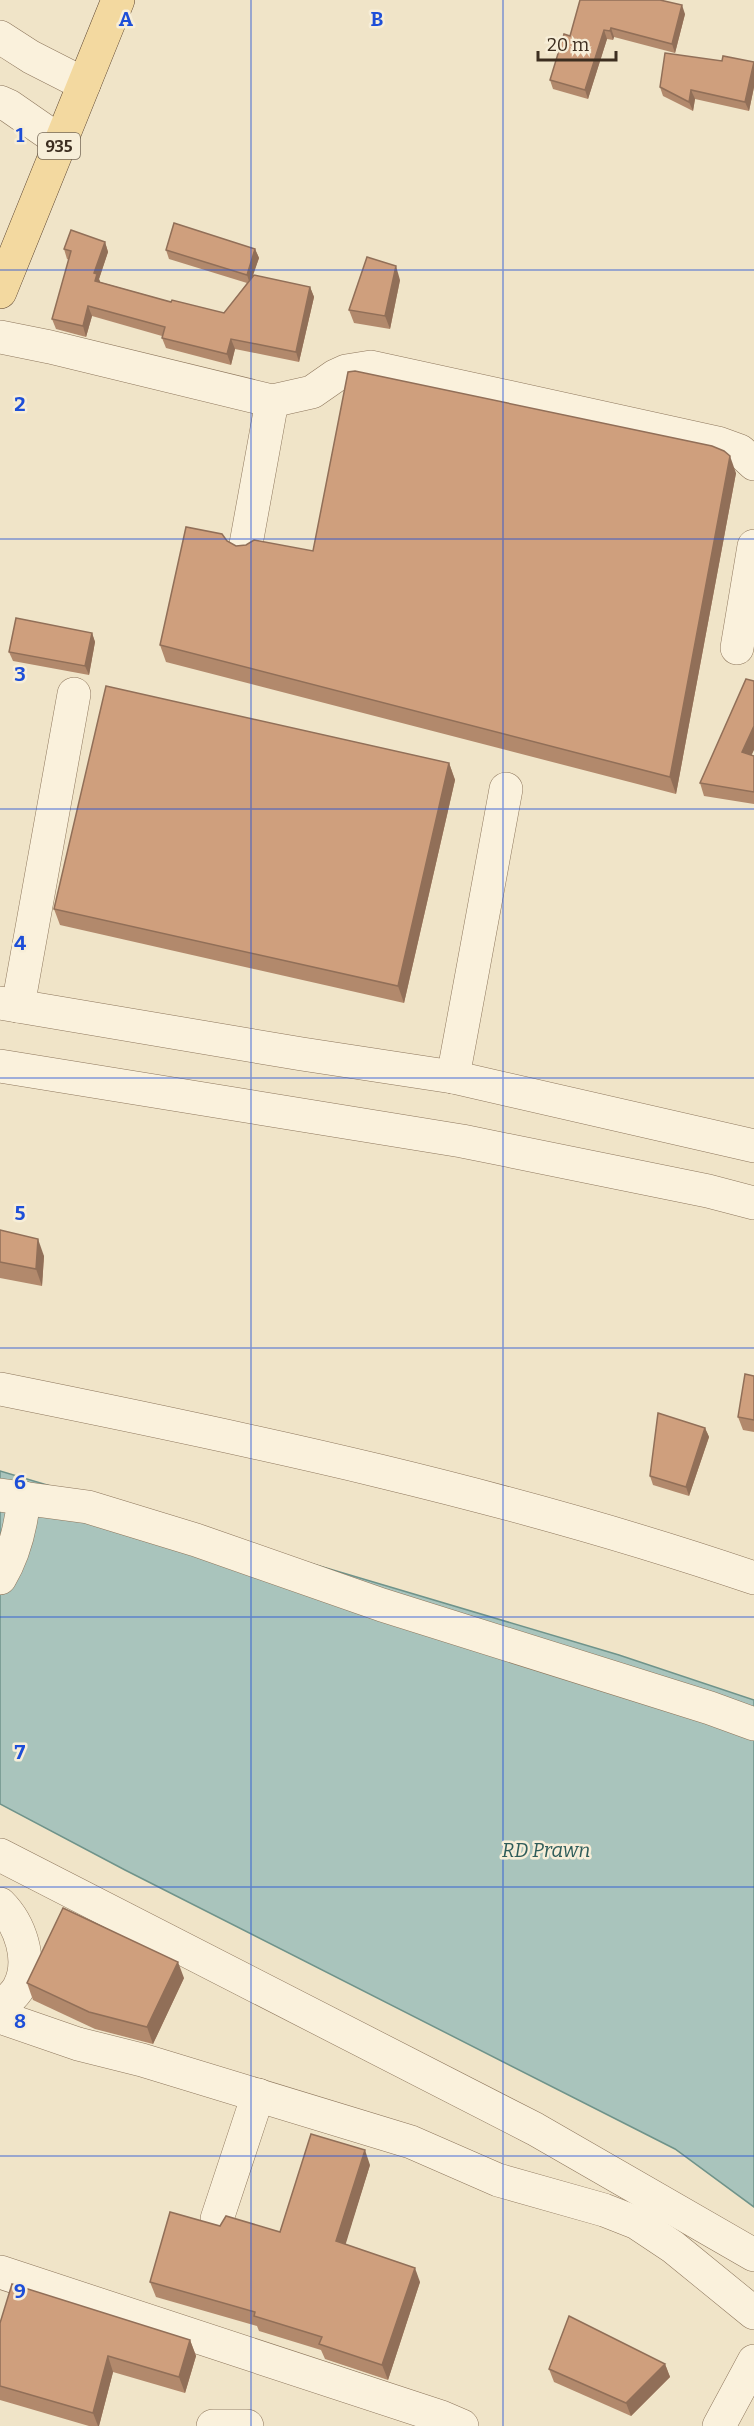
<svg xmlns="http://www.w3.org/2000/svg" width="754" height="2426" viewBox="0 0 754 2426" font-family="Bitter,serif">
<style>
.water{fill:#a9c4bc;stroke:#6f938a;stroke-width:1.5}
.lines{fill:none;stroke-linecap:round;stroke-linejoin:round}
.minor-casing{stroke:#8d765c;stroke-width:34}
.major-casing{stroke:#5b4430;stroke-width:34}
.minor{stroke:#faf1dc;stroke-width:33}
.major{stroke:#f3d9a0;stroke-width:33}
.wall{fill:#b2896c}
.shaded-wall{fill:#916f58}
.building{fill:#cf9f7d;stroke:#916f58;stroke-width:1.5}
.grid{fill:none;stroke:#1d4ed8;stroke-width:1.5;stroke-opacity:0.55}
.labels{text-anchor:middle;stroke-width:5;stroke-linejoin:round;paint-order:stroke}
.shield{fill:#f7eed8;stroke:#756857;stroke-width:1.5}
.shield-label{font-size:16px;font-weight:bold;fill:#3d2e20}
.water-label{font-size:20px;font-style:italic;fill:#2f5d5a;stroke:#f7eed8}
.grid-label{font-size:20px;text-anchor:middle;font-weight:bold;fill:#1d4ed8;stroke:#f7eed8;stroke-width:5;stroke-linejoin:round;paint-order:stroke}
</style>
<rect width="100%" height="100%" fill="#f0e4c8"/>
<path class="water" d="M0 1471 619 1655 754 1700V2207L675 2149 125 1870 0 1804Z"/>
<g class="lines">
<defs>
<g id="minor">
<path d="M0 37 31 57 84 84"/>
<path d="M0 102 9 106 61 142"/>
<path d="M0 337 50 347 272 401 312 392 335 376 346 371 371 367 718 443 740 451 754 464"/>
<path d="M246 544 272 401"/>
<path d="M737 648 754 546"/>
<path d="M0 1003 302 1054 453 1077 754 1146"/>
<path d="M18 1006 74 694"/>
<path d="M0 1066 462 1141 708 1191 754 1203"/>
<path d="M453 1077 506 789"/>
<path d="M0 1389C254 1440 508 1494 754 1578"/>
<path d="M0 1495 88 1507 196 1540 382 1605 710 1708 754 1724"/>
<path d="M0 1578C15 1553 21 1527 24 1498"/>
<path d="M0 1855 535 2129 754 2255"/>
<path d="M0 1904C20 1924 33 1960 19 1987 15 1995 6 2002 0 2008"/>
<path d="M0 2017 78 2044 142 2060 411 2142 498 2180 604 2210 637 2223 673 2247 754 2313"/>
<path d="M217 2219 258 2095"/>
<path d="M0 2272 441 2417 462 2426"/>
<path d="M213 2426H247"/>
<path d="M719 2426 754 2361"/>
</g>
<path id="major" d="M0 292 118 0"/>
</defs>
<use href="#minor" class="minor-casing"/>
<use href="#major" class="major-casing"/>
<use href="#minor" class="minor"/>
<use href="#major" class="major"/>
</g>
<g class="wall">
<path d="M685 14 675 53 614 37 613 40 607 39 588 99 553 89 550 80 570 36Z"/>
<path d="M722 61 754 62V87L749 111 695 99 693 111 663 96 660 87Z"/>
<path d="M105 242 108 252 99 279 100 282 171 302 224 313 247 283 169 259 166 250 255 249 259 258 252 277 310 287 314 297 299 362 235 349 231 365 166 348 162 338V336L92 316 86 337 56 329 52 319 69 260 67 259 64 249Z"/>
<path d="M400 280 390 329 354 323 349 310Z"/>
<path d="M736 473 676 794 166 662 160 645 227 541 236 546 313 551Z"/>
<path d="M92 633 95 642 89 675 13 661 9 652Z"/>
<path d="M752 755 754 756V804L704 796 700 783Z"/>
<path d="M449 763 455 780 404 1003 60 925 54 909Z"/>
<path d="M0 1230 44 1256 42 1286 0 1278Z"/>
<path d="M754 1376V1432L743 1430 738 1417Z"/>
<path d="M705 1428 709 1437 689 1496 653 1485 650 1476Z"/>
<path d="M184 1978 153 2044 95 2029 33 2000 27 1983Z"/>
<path d="M370 2165 345 2244 420 2282 388 2380 325 2359 321 2350 259 2331 257 2326 156 2297 150 2282 220 2226 280 2232Z"/>
<path d="M0 2323 190 2340 196 2356 185 2393 113 2372 99 2426H89L0 2400Z"/>
<path d="M665 2364 670 2377 631 2416 554 2382 549 2369Z"/>
</g>
<g class="shaded-wall">
<path d="M682 5 685 14 675 53 672 44Z"/>
<path d="M611 28 614 37 613 40 610 31Z"/>
<path d="M604 30 607 39 588 99 585 90Z"/>
<path d="M754 63V87L749 111 745 102Z"/>
<path d="M691 90 695 99 693 111 689 102Z"/>
<path d="M105 242 108 252 99 279 101 284 99 291 94 273Z"/>
<path d="M255 249 259 258 250 284 247 275Z"/>
<path d="M396 266 400 280 390 329 385 316Z"/>
<path d="M310 287 314 297 299 362 296 352Z"/>
<path d="M88 306 92 316 86 337 83 326Z"/>
<path d="M231 339 235 349 231 365 227 354Z"/>
<path d="M730 456 736 473 676 794 670 777Z"/>
<path d="M92 633 95 642 89 675 85 666Z"/>
<path d="M754 726V750L747 765 742 752Z"/>
<path d="M449 763 455 780 404 1003 398 986Z"/>
<path d="M38 1239 44 1256 42 1286 36 1269Z"/>
<path d="M705 1428 709 1437 689 1496 686 1487Z"/>
<path d="M178 1962 184 1978 153 2044 147 2027Z"/>
<path d="M365 2150 370 2165 342 2256 336 2241Z"/>
<path d="M415 2268 420 2282 388 2380 382 2365Z"/>
<path d="M190 2340 196 2356 185 2393 179 2377Z"/>
<path d="M108 2356 113 2372 99 2426H98L93 2413Z"/>
<path d="M665 2364 670 2377 631 2416 626 2403Z"/>
</g>
<g class="building">
<path d="M580 0H660L682 5 672 44 611 28 610 31 604 30 585 90 550 80 564 34 570 36Z"/>
<path d="M665 53 722 61 723 56 754 62 745 102 691 90 689 102 660 87Z"/>
<path d="M174 223 255 249 247 275 166 250Z"/>
<path d="M71 230 105 242 94 273 97 274 95 281 171 302 172 300 224 313 254 275 310 287 296 352 231 339 227 354 162 338 165 327 88 306 83 326 52 319 71 251 64 249Z"/>
<path d="M367 257 396 266 385 316 349 310Z"/>
<path d="M355 371 712 446 724 451 730 456 670 777 160 645 186 527 222 534 227 541 236 546 246 545 254 540 313 551 348 372Z"/>
<path d="M16 618 92 633 85 666 9 652Z"/>
<path d="M746 679 754 681V726L742 752 754 756V792L700 783Z"/>
<path d="M106 686 449 763 398 986 54 909Z"/>
<path d="M0 1230 38 1239 36 1269 0 1262Z"/>
<path d="M745 1374 754 1376V1420L738 1417Z"/>
<path d="M658 1413 705 1428 686 1487 650 1476Z"/>
<path d="M63 1908 178 1962 147 2027 89 2012 27 1983Z"/>
<path d="M311 2134 365 2150 336 2241 415 2268 382 2365 319 2344 322 2337 254 2316 255 2312 150 2282 170 2212 220 2226 226 2216 280 2232Z"/>
<path d="M12 2284 190 2340 179 2377 108 2356 93 2413 0 2386V2323Z"/>
<path d="M569 2316 665 2364 626 2403 549 2369Z"/>
</g>
<path class="grid" d="M251 0V2426M503 0V2426M0 270H754M0 539H754M0 809H754M0 1078H754M0 1348H754M0 1617H754M0 1887H754M0 2156H754"/>
<g class="labels">
<rect class="shield" x="38" y="133" width="42" height="26" rx="4.5"/>
<g class="shield-label">
<text x="59" y="152">935</text>
</g>
<g class="water-label">
<text x="546" y="1857">RD Prawn</text>
</g>
</g>
<g class="grid-label">
<text x="126" y="26">A</text>
<text x="377" y="26">B</text>
<text x="20" y="142">1</text>
<text x="20" y="411">2</text>
<text x="20" y="681">3</text>
<text x="20" y="950">4</text>
<text x="20" y="1220">5</text>
<text x="20" y="1489">6</text>
<text x="20" y="1759">7</text>
<text x="20" y="2028">8</text>
<text x="20" y="2298">9</text>
</g>
<path d="M538 51v9h78v-9" fill="none" stroke="#3d2e20" stroke-width="3"/>
<text x="547" y="51" font-size="18" fill="#3d2e20" stroke="#f7eed8" stroke-width="4.5" paint-order="stroke">20 m</text>
</svg>
